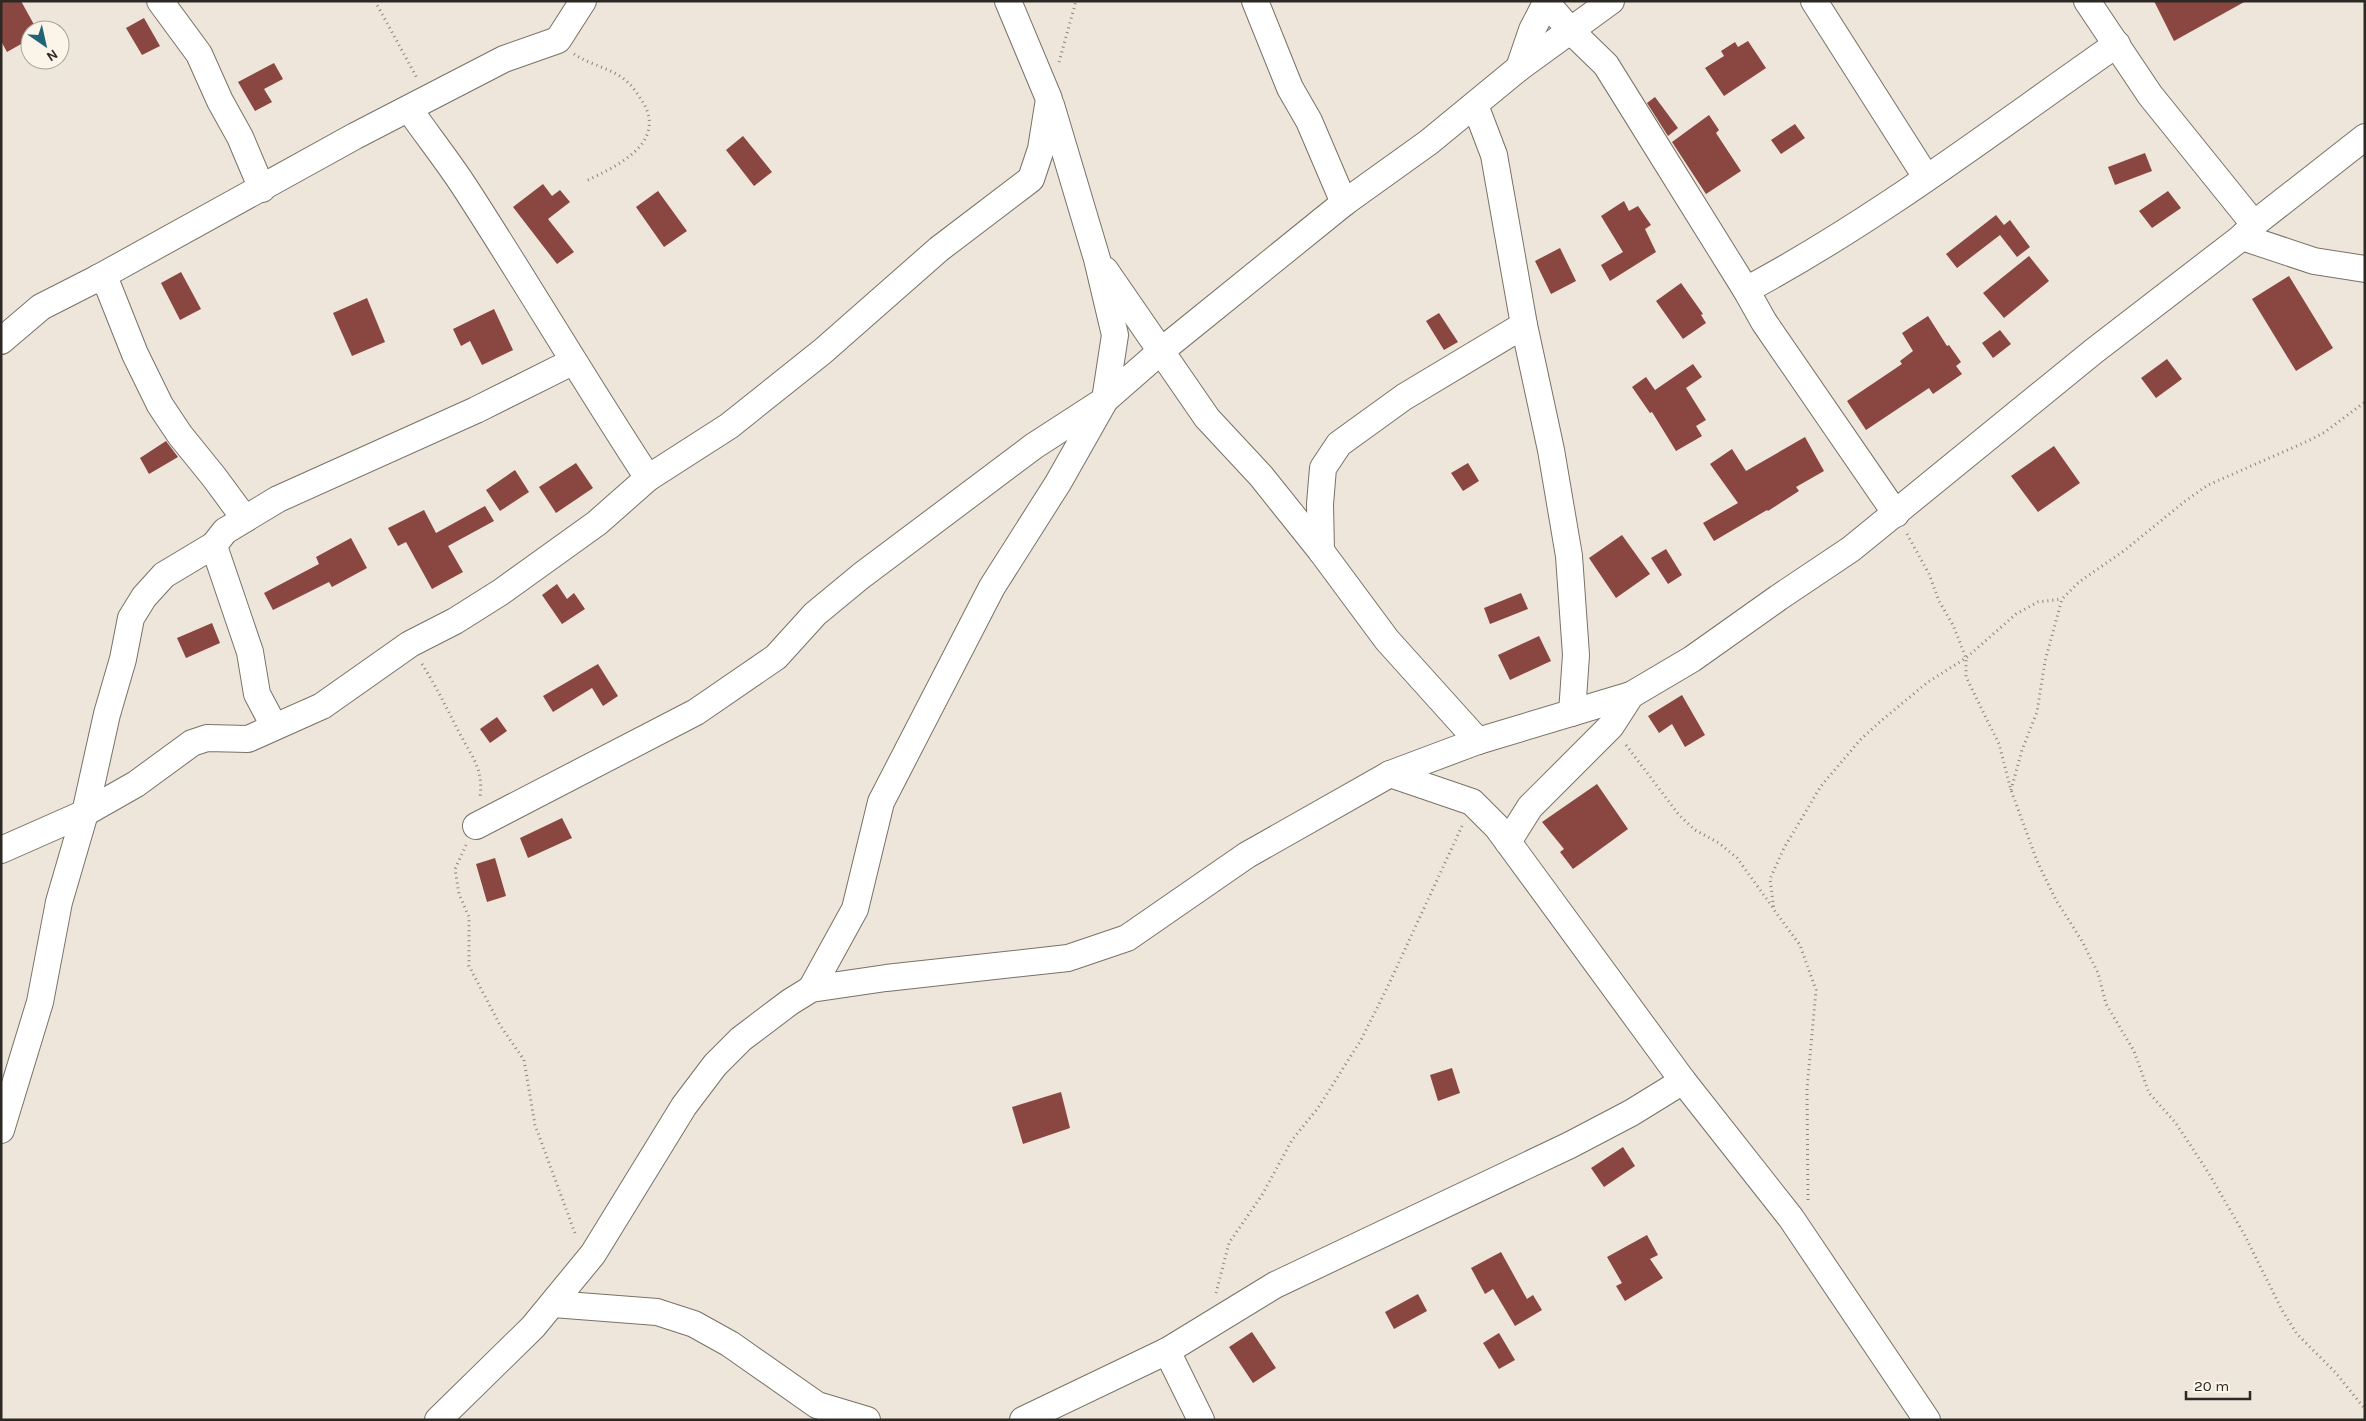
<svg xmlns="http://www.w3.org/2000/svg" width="2366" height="1421" viewBox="0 0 2366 1421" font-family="Karla,sans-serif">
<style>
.building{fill:#8a4640}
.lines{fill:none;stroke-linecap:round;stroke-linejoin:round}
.minor-casing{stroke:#787267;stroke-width:28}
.path{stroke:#89847c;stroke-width:3;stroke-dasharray:1 4;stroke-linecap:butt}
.minor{stroke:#fff;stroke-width:26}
</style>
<rect width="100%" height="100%" fill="#eee6da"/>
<g class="building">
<path d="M1 1H21L37 30H30V39L7 52 1 41Z"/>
<path d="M2154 1H2246L2174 41Z"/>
<path d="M144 18 160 46 142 55 126 28Z"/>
<path d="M1748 41 1766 68 1724 96 1705 68 1724 56 1721 51 1735 42 1738 47Z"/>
<path d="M274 63 283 79 264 89 272 102 255 111 238 82Z"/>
<path d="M1655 97 1678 128 1668 136 1647 103Z"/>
<path d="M1709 115 1719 130 1716 133 1741 171 1706 194 1672 142Z"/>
<path d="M1795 124 1805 138 1781 154 1771 140Z"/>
<path d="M743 136 772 172 754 186 726 150Z"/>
<path d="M2145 153 2152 171 2115 185 2108 167Z"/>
<path d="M543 184 552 196 560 190 570 202 548 219 574 252 557 264 513 207Z"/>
<path d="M658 191 687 231 664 247 636 207Z"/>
<path d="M2168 191 2181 208 2152 228 2139 211Z"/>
<path d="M1624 201 1629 211 1638 206 1651 225 1645 229 1656 252 1610 281 1601 265 1623 252 1601 216Z"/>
<path d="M1996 215 2004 225 2010 220 2030 247 2017 257 2000 235 1957 268 1946 254Z"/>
<path d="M1560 248 1576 281 1551 294 1535 261Z"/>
<path d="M2029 256 2049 281 2004 318 1983 293Z"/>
<path d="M181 272 201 309 180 320 161 283Z"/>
<path d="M2289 276 2333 348 2296 371 2252 299Z"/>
<path d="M1681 283 1703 314 1701 315 1706 323 1683 339 1656 301Z"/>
<path d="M367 298 385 342 352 356 333 313Z"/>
<path d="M494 309 513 350 482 365 470 341 461 346 453 329Z"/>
<path d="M1439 313 1458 342 1444 350 1426 321Z"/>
<path d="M1928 316 1947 346 1949 345 1961 362 1956 366 1962 374 1933 394 1929 388 1866 430 1847 401 1902 364 1900 361 1913 351 1902 333Z"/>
<path d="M2000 330 2011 344 1993 358 1982 343Z"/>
<path d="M2167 359 2182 379 2156 398 2141 378Z"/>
<path d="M1693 364 1702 377 1686 388 1706 420 1696 426 1702 436 1676 451 1652 412 1650 413 1632 387 1646 377 1655 390Z"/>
<path d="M1805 437 1824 471 1796 487 1799 491 1768 511 1767 510 1714 541 1703 523 1738 503 1710 464 1732 449 1746 471Z"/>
<path d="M166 441 178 457 149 474 140 458Z"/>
<path d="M2054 446 2080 483 2038 512 2011 476Z"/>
<path d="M576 463 593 488 556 513 539 487Z"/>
<path d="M1468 463 1479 481 1463 491 1451 473Z"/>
<path d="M515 470 529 492 500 511 486 490Z"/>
<path d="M485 506 494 521 448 546 463 572 432 589 406 542 398 546 388 528 424 510 436 533Z"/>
<path d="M1622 535 1650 574 1616 598 1589 558Z"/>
<path d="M351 538 367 568 332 587 329 582 273 610 264 593 319 564 316 557Z"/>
<path d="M1666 549 1682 575 1668 584 1651 558Z"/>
<path d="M557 584 567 599 574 593 585 609 562 624 542 595Z"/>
<path d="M1521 593 1528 609 1490 624 1484 608Z"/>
<path d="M212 623 220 643 186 658 177 638Z"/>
<path d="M1539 636 1551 661 1510 680 1498 655Z"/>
<path d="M598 664 618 696 603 706 592 688 553 712 543 696Z"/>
<path d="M1682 695 1705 735 1685 747 1672 724 1659 733 1648 716Z"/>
<path d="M497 717 507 731 490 743 480 729Z"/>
<path d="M1597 784 1628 829 1573 869 1560 852 1564 849 1542 822Z"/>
<path d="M562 818 572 838 528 858 520 838Z"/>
<path d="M495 858 506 896 487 902 476 864Z"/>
<path d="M1452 1068 1460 1093 1438 1101 1430 1075Z"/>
<path d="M1061 1092 1070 1128 1023 1144 1012 1107Z"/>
<path d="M1623 1147 1635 1166 1604 1187 1591 1168Z"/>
<path d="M1647 1235 1658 1255 1650 1259 1663 1278 1625 1301 1616 1286 1622 1283 1607 1257Z"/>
<path d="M1501 1252 1527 1299 1533 1295 1542 1310 1515 1326 1493 1289 1485 1294 1471 1268Z"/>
<path d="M1418 1294 1427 1311 1394 1329 1385 1312Z"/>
<path d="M1252 1332 1276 1368 1253 1383 1229 1347Z"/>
<path d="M1499 1333 1515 1360 1499 1369 1483 1343Z"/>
</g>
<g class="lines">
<defs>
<g id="minor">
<path d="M160 1 199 54 220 101 240 137 262 189"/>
<path d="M1255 1 1290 88 1309 121 1344 203"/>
<path d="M1545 1 1570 30 1606 65 1746 290C1877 220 1995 129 2117 44"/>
<path d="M1814 1 1926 177"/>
<path d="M2087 1 2150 95 2254 224"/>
<path d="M1519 68 1532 30 1547 1"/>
<path d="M1475 105 1494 155 1524 325 1551 450 1569 556 1576 655 1572 713"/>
<path d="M409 109C427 135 447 160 464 186 527 283 585 382 648 478"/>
<path d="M2242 237 2314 261 2365 269"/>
<path d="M1105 270 1207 418 1261 476 1321 551"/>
<path d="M98 278 108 286 135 354 160 405 180 435 214 477 245 519"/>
<path d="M1746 290 1764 322 1896 514"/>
<path d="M1 341 41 307 98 278 355 136 504 59 558 40 583 1"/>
<path d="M274 726 257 694 250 652 217 555 214 545 225 531 278 499 476 410 572 362"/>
<path d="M1478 741 1387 640 1321 551 1320 504 1323 468 1339 444 1404 397 1524 325"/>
<path d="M1390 774 1472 802 1497 827 1683 1081 1791 1218 1927 1420"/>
<path d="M476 826 696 712 776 657 815 614 861 576 1034 446 1105 400 1161 351 1344 203 1429 142 1519 68 1611 1"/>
<path d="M1508 842 1530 807 1611 726 1631 695"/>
<path d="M1 850 85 813 136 784 192 743 207 738 248 739 322 706 410 644 455 621 501 592 597 523 648 478 729 426 823 351 939 249 1031 179 1041 149 1049 99 1008 1"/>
<path d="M811 989 855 909 881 802 992 587 1058 483 1105 400 1115 335 1097 259 1051 105"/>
<path d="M1 1130 40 1002 59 902 85 813 107 714 123 659 131 618 144 597 164 575 214 545"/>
<path d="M553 1304 657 1312 694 1324 730 1344 817 1405 867 1420"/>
<path d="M1167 1351 1201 1420"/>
<path d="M438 1420 533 1327 593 1254 684 1106 715 1065 741 1039 790 1002 811 989 886 978 1068 958 1127 938 1247 855 1390 774 1478 741 1631 695 1692 659 1778 598 1851 549 2094 351 2242 237 2254 224 2365 137"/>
<path d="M1023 1420 1167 1351 1275 1285 1570 1145 1631 1113 1683 1081"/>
</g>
</defs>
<use href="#minor" class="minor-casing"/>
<g class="path">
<path d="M375 1 417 78"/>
<path d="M574 54C590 65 611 68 625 80 633 86 639 96 644 104 666 144 615 167 586 181"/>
<path d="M1059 62 1076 1"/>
<path d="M1907 534 1929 574 1939 601 1953 625 1966 658V677L1999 744 2011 790 2037 861 2056 900 2082 941 2098 973 2106 1004 2134 1051 2149 1093 2175 1122 2208 1172 2244 1234 2282 1310 2297 1334 2335 1372 2365 1409"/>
<path d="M422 664C436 686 447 709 459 732 471 756 484 768 480 797"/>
<path d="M1626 745 1679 815 1695 830 1719 843 1737 858 1774 909"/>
<path d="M2011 790 2022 750 2037 712 2045 661 2062 599 2079 582 2125 550 2184 502 2208 485 2308 441 2325 432 2365 402"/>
<path d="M466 845 455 869 459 894 469 917V966L500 1025 524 1060 535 1125 576 1236"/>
<path d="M1808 1200 1807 1089 1816 990 1800 945 1774 910 1770 879 1784 848 1821 786 1861 739 1882 720 1928 682 1966 658 2016 614 2038 602 2062 599"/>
<path d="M1216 1293 1229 1243 1262 1195 1292 1140 1318 1108 1361 1040 1388 986 1462 826"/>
</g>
<use href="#minor" class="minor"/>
</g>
<rect width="2366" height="1421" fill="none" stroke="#2c2925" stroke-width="5"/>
<g transform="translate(45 45) rotate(146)"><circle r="24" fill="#fbf4e8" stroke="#a8a39a"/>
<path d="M0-4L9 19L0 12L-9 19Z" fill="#216377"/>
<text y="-8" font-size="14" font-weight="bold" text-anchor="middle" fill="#2c2925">N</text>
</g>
<path d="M2186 1391v8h64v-8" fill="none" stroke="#2c2925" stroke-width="2.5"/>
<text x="2194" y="1391" font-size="15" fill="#2c2925" stroke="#fbf4e8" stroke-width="4" paint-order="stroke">20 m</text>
</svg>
